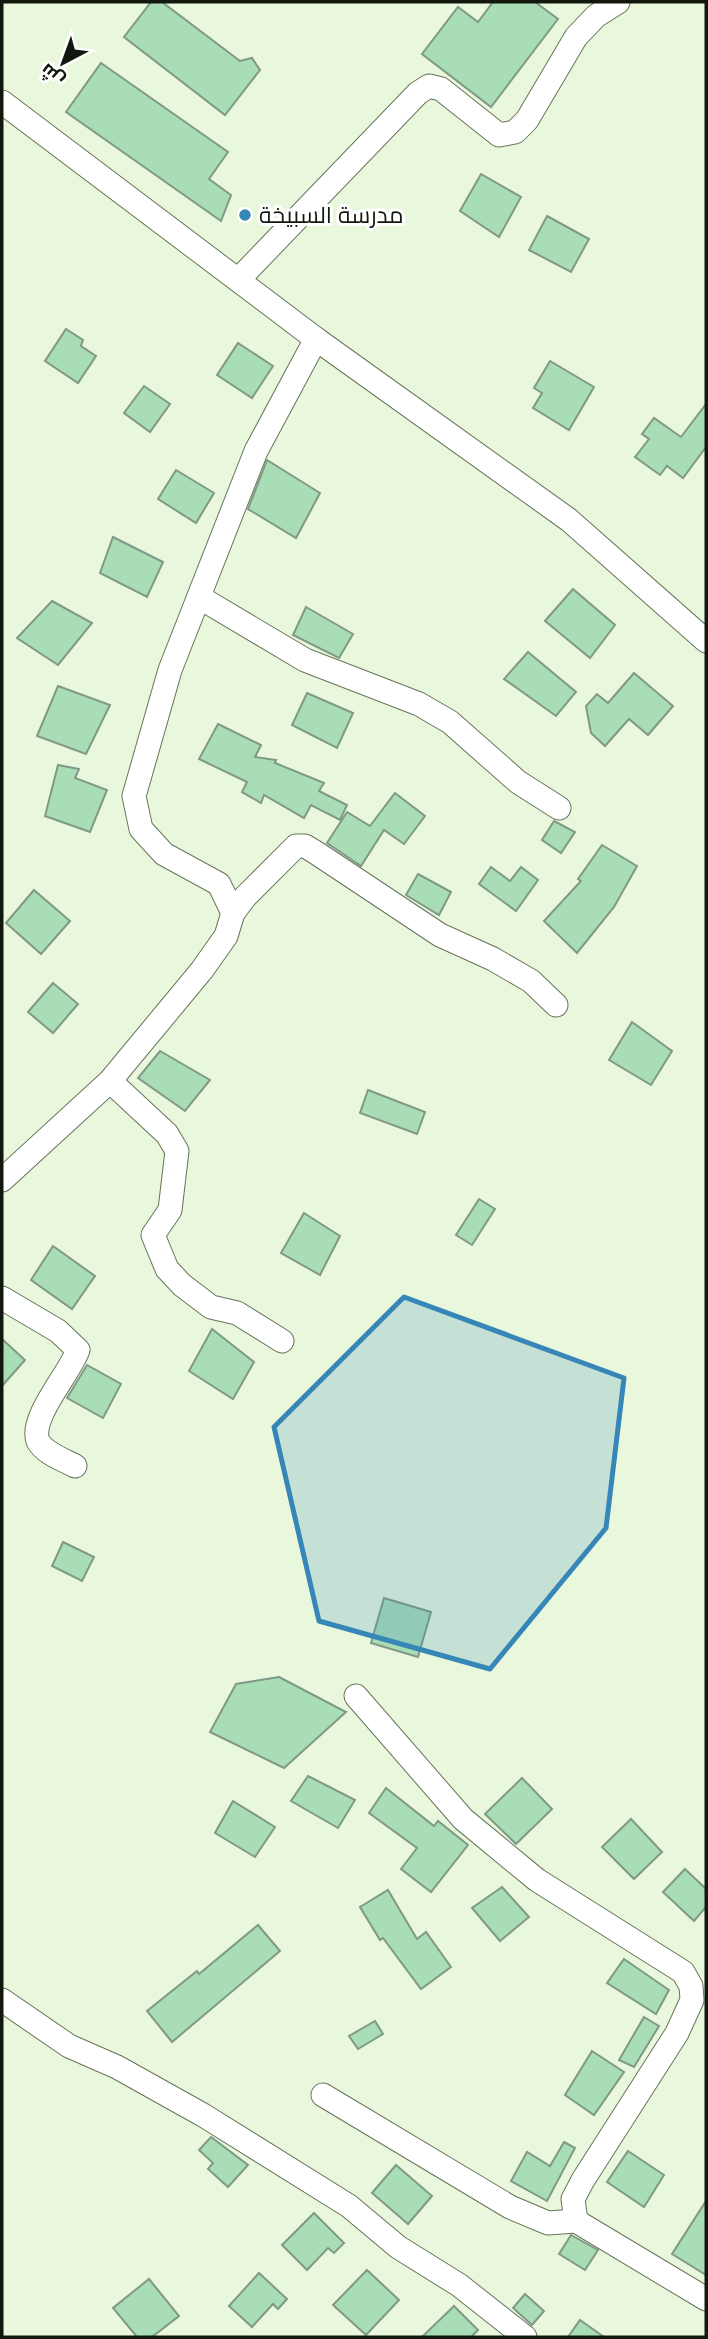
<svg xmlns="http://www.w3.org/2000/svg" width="708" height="2339" viewBox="0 0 708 2339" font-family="'Fira Sans',Cairo,sans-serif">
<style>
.building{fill:#a8ddb5;stroke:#809986;stroke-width:2}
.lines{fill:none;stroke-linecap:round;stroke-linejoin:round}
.minor-casing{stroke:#67745b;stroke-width:25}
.minor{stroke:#fff;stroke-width:23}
.marked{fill:#3786b8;fill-opacity:0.2;stroke:#3786b8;stroke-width:5;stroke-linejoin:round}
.poi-dot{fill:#3786b8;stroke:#fff;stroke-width:2.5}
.labels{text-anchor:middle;stroke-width:6;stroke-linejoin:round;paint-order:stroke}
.poi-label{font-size:23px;fill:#13180f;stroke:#fff;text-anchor:start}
</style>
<rect width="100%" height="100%" fill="#e9f8dc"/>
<g class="building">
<path d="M151 2H162L240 61 252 58 260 70 225 115 124 37Z"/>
<path d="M493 2H535L558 19 491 107 422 54 458 7 478 22Z"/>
<path d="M101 63 228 152 209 179 231 195 221 221 66 112Z"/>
<path d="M481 174 521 197 499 237 460 211Z"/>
<path d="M547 216 589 239 571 272 529 250Z"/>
<path d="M66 329 83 340 81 346 96 356 78 383 45 361Z"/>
<path d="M238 343 273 366 252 398 217 375Z"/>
<path d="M550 361 594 387 569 430 533 408 542 393 534 388Z"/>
<path d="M144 386 170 404 150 432 124 413Z"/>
<path d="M706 404V447L683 478 667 466 660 475 635 457 649 439 642 434 654 418 681 437Z"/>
<path d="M267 460 320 493 296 538 248 509Z"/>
<path d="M176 470 214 493 196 523 158 499Z"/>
<path d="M113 537 163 562 147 597 100 573Z"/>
<path d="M573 589 615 625 590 658 545 621Z"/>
<path d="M52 601 92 623 58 665 17 638Z"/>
<path d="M306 607 353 634 339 658 293 635Z"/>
<path d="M528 652 576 692 556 716 504 679Z"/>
<path d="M634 673 673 706 648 735 629 719 605 746 591 733 586 706 597 694 608 703Z"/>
<path d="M58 686 110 705 86 754 37 736Z"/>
<path d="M307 693 353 713 337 748 292 725Z"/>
<path d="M218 724 261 745 255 757 276 760 275 763 324 783 319 791 347 805 340 820 311 805 304 818 264 795 261 803 242 792 247 782 199 759Z"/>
<path d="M58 765 79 769 75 778 107 790 90 832 45 816Z"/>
<path d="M395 793 425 816 404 844 384 830 361 866 327 843 347 812 370 826Z"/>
<path d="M554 821 575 832 561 853 542 840Z"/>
<path d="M602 845 637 866 614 907 577 953 544 921 581 881 578 879Z"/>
<path d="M491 867 510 881 521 867 538 880 516 911 479 884Z"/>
<path d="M418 874 451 892 439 915 406 895Z"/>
<path d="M34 890 70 921 41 954 6 923Z"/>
<path d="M53 983 78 1004 53 1033 28 1012Z"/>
<path d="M632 1022 672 1051 651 1085 609 1060Z"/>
<path d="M160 1051 210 1080 185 1111 138 1078Z"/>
<path d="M368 1090 425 1112 417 1134 360 1113Z"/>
<path d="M479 1199 495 1209 472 1245 456 1235Z"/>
<path d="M304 1213 340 1236 320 1275 281 1253Z"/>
<path d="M53 1246 95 1276 72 1309 31 1280Z"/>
<path d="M212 1329 254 1362 233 1399 189 1371Z"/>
<path d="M2 1339 25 1360 2 1386Z"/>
<path d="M87 1365 121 1384 103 1418 67 1398Z"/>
<path d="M63 1542 94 1557 82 1581 52 1566Z"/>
<path d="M384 1598 431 1612 418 1657 371 1643Z"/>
<path d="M279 1677 346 1712 284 1768 210 1732 236 1684Z"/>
<path d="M308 1776 355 1800 338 1828 291 1801Z"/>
<path d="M522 1778 552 1809 516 1844 485 1814Z"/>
<path d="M386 1788 434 1826 438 1821 468 1845 431 1892 401 1869 417 1848 369 1813Z"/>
<path d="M233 1801 275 1827 255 1857 215 1833Z"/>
<path d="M631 1819 662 1852 634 1879 602 1847Z"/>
<path d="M685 1869 706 1889V1907L694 1921 663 1892Z"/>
<path d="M502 1887 529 1917 500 1941 472 1908Z"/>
<path d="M388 1890 417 1939 426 1932 451 1967 421 1989 383 1938 380 1940 360 1907Z"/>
<path d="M258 1925 280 1951 172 2042 147 2011 197 1971 199 1974Z"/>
<path d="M624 1959 669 1990 656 2014 607 1983Z"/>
<path d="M644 2017 659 2026 634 2067 619 2060Z"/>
<path d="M375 2021 383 2034 358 2049 349 2036Z"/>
<path d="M592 2051 624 2072 594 2115 565 2095Z"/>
<path d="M211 2137 248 2165 228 2187 208 2169 213 2163 199 2150Z"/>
<path d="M564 2142 575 2148 547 2201 511 2181 527 2152 550 2166Z"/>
<path d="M628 2151 664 2175 644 2207 607 2182Z"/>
<path d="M396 2165 432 2196 408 2224 372 2193Z"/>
<path d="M706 2201V2275L672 2254Z"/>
<path d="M314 2213 344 2243 334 2253 328 2248 307 2270 282 2245Z"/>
<path d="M571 2235 598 2250 585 2270 559 2254Z"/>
<path d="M367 2270 399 2300 366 2335 333 2305Z"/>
<path d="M259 2273 287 2299 278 2309 273 2304 252 2327 229 2306Z"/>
<path d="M149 2279 179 2316 152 2337H137L113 2308Z"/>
<path d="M525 2294 544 2311 532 2325 513 2308Z"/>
<path d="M454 2306 478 2330 471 2337H422Z"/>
<path d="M580 2320 604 2337H568Z"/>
</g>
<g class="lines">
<defs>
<g id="minor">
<path d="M2 102 316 339 569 520 706 641"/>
<path d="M238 280 418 93 429 86 441 89 499 135 515 132 527 120 576 37 596 16 618 2"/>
<path d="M199 597 305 660 419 704 450 722 518 782 559 808"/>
<path d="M233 913 219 884 164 854 141 829 134 796 170 670 256 451 316 339"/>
<path d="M110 1081 167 1134 177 1151 170 1210 153 1235 167 1269 182 1285 211 1307 237 1313 282 1341"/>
<path d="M2 1180 110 1081 202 970 226 936 233 913 245 897 296 846H305L315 852 440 935 493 959 531 981 556 1005"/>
<path d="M2 1298 58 1331 78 1350C70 1373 29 1418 38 1441 44 1453 64 1460 75 1466"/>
<path d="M356 1696 463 1819 537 1880 683 1972 691 1986 692 2000 677 2033 583 2180 573 2199 576 2221"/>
<path d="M2 2000 69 2046 117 2067 203 2115 349 2206 398 2247 459 2285 525 2337"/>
<path d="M323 2095 510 2207 548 2223 576 2221 706 2299"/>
</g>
</defs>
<use href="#minor" class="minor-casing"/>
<use href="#minor" class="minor"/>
</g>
<path class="marked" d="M404 1297 624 1378 606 1528 490 1669 319 1621 274 1427Z"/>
<circle class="poi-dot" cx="245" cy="215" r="7"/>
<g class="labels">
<g class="poi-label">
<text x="259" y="223">مدرسة السبيخة</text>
</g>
</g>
<rect width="708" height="2339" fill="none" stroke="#13180f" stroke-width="7"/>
<g transform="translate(63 63) rotate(221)" stroke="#ffffff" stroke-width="5" paint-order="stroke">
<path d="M0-5L12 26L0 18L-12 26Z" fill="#13180f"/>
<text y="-10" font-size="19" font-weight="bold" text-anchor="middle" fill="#13180f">ش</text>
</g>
</svg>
